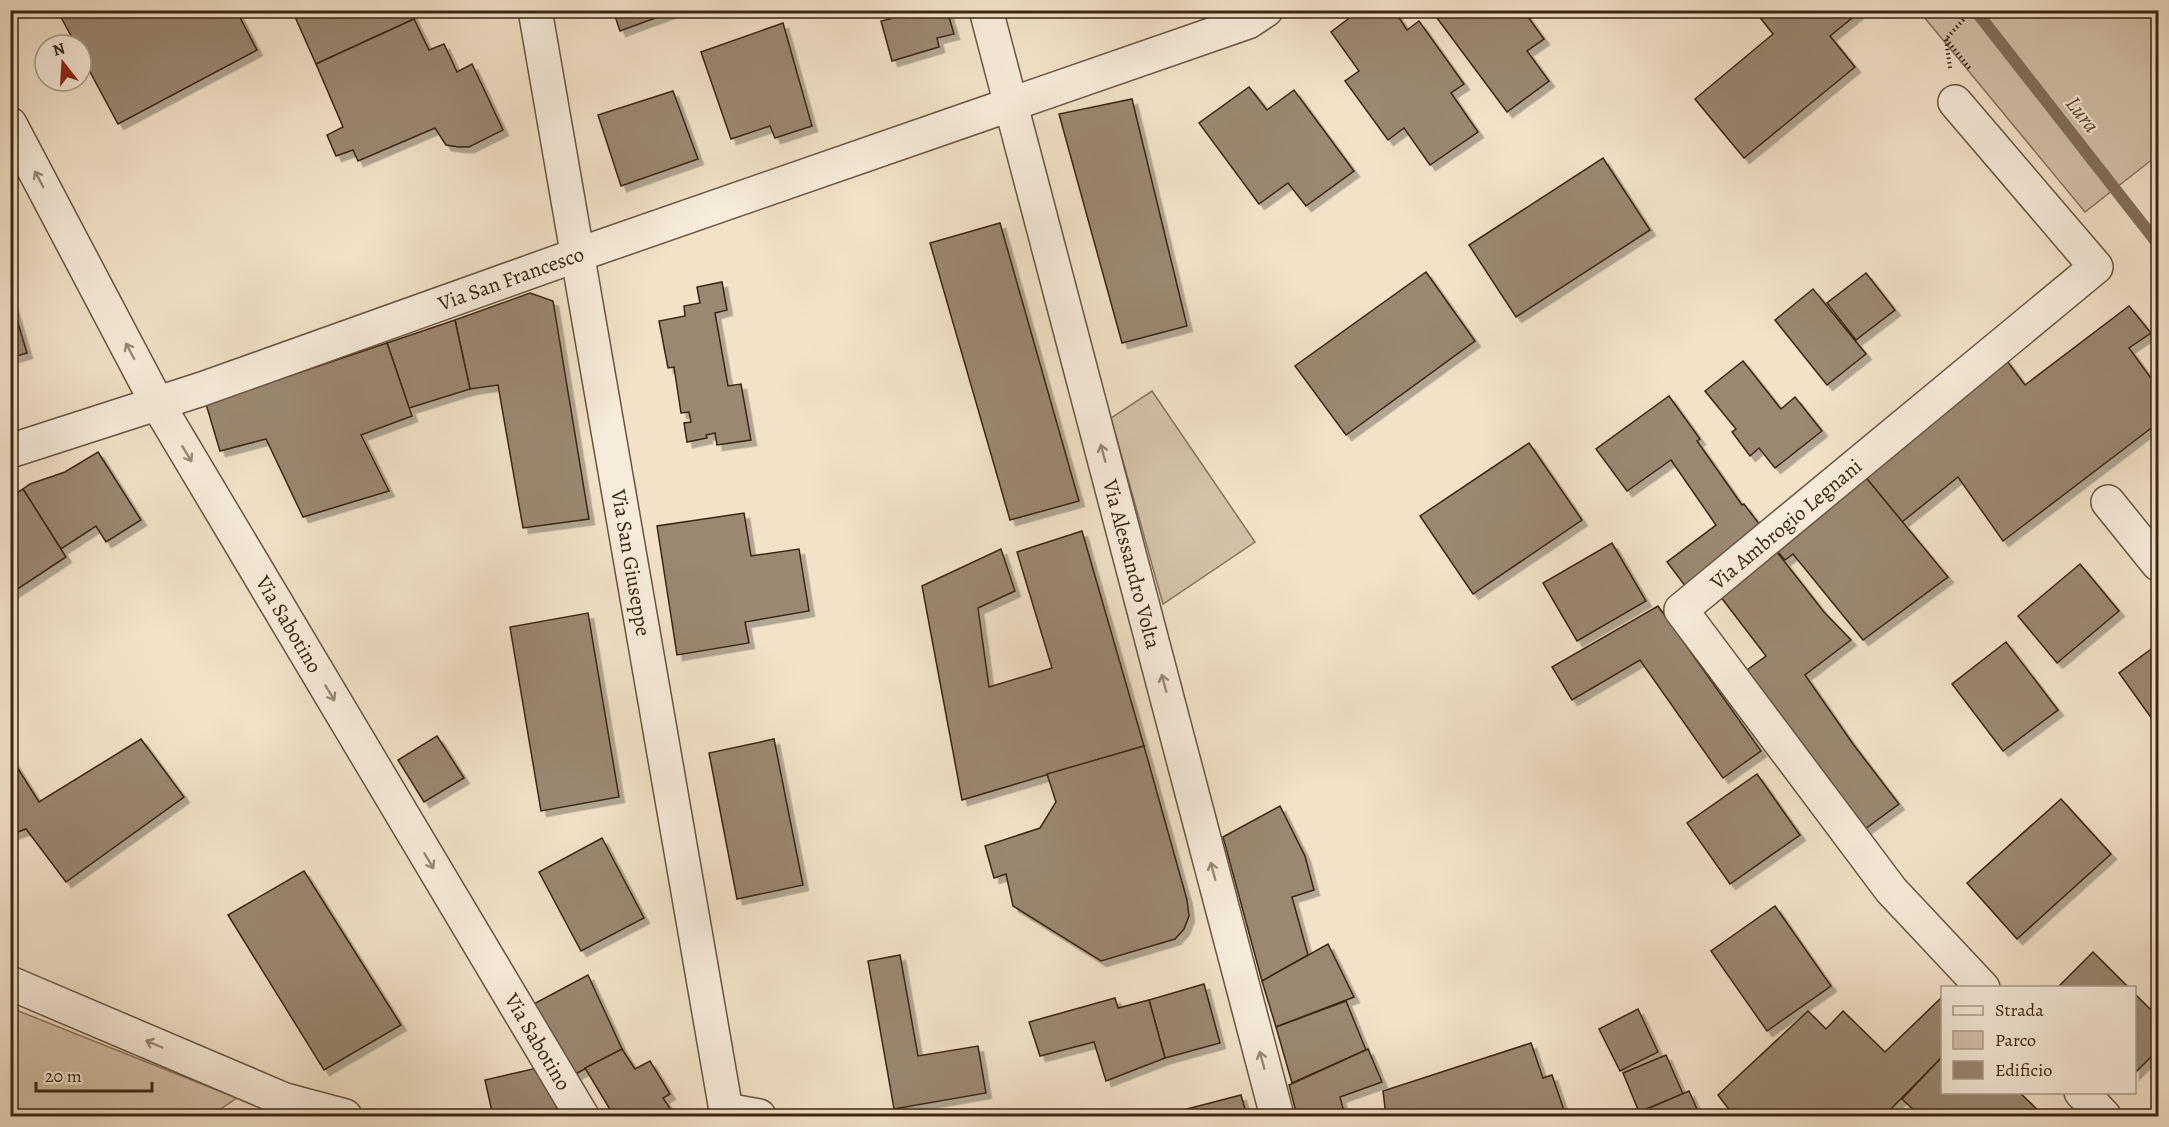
<svg xmlns="http://www.w3.org/2000/svg" width="2169" height="1127" viewBox="0 0 2169 1127" font-family="Alegreya,serif">
<style>
.green{fill:#d3c2a9;stroke:#87745e;stroke-width:1.5}
.lines{fill:none;stroke-linecap:round;stroke-linejoin:round}
.stream{stroke:#84705a;stroke-width:12}
.building{fill:#9a8871;stroke:#3b2612;stroke-width:1.5;filter:url(#shadow)}
.minor-casing{stroke:#695540;stroke-width:36}
.path{stroke:#3b2612;stroke-width:4;stroke-dasharray:1.5 3;stroke-linecap:butt}
.minor{stroke:#f7ecdb;stroke-width:33}
.oneway{stroke:#998976}
.labels{text-anchor:middle;stroke-width:4.5;stroke-linejoin:round;paint-order:stroke}
.street-label{font-size:21px;fill:#3b2612;stroke:#f7ecdb}
.water-label{font-size:22px;font-style:italic;fill:#5f4b36;stroke:#f7ecdb}
</style>
<defs>
<filter id="shadow"><feDropShadow dx="5.5" dy="5.5" stdDeviation="0" flood-color="#0004"/></filter>
</defs>
<rect width="100%" height="100%" fill="#f2e2c8"/>
<filter id="stains"><feTurbulence type="fractalNoise" baseFrequency=".00333" numOctaves="4"/><feColorMatrix values="0 0 0 0 .2 0 0 0 0 .09 0 0 0 0 .02 0 0 0 .5 -.17"/></filter>
<radialGradient id="worn" r=".72"><stop offset=".6" stop-color="#630" stop-opacity="0"/><stop offset="1" stop-color="#630" stop-opacity=".3"/></radialGradient>
<g class="green">
<path d="M1919 11H2158V155L2085 212Z"/>
<path d="M1152 391 1255 542 1163 604 1111 418Z"/>
<path d="M10 1008H11L237 1098 210 1116H11Z"/>
</g>
<g class="lines">
<path class="stream" d="M1975 10 2158 244"/>
</g>
<g class="building">
<path d="M57 10H236L257 50 118 124 81 55V45H76Z"/>
<path d="M292 10H410L414 19 316 64Z"/>
<path d="M613 10H677L620 31Z"/>
<path d="M887 10H947L954 34 937 38 939 47 892 61 881 21 890 19Z"/>
<path d="M1360 10H1394L1407 30 1419 21 1464 84 1451 93 1478 132 1430 165 1404 128 1388 140 1345 81 1359 71 1331 32Z"/>
<path d="M1431 10H1523L1544 39 1527 51 1549 81 1507 112Z"/>
<path d="M1754 10H1854L1857 14 1830 36 1855 67 1744 158 1695 99 1773 34Z"/>
<path d="M414 19 429 50 444 44 457 72 472 64 503 130 469 147H458L446 145 435 128 358 161 353 150 336 156 327 135 343 127 316 64Z"/>
<path d="M783 23 812 126 775 138 770 126 731 139 701 52Z"/>
<path d="M1249 87 1267 110 1294 90 1354 171 1306 206 1288 183 1259 204 1199 123Z"/>
<path d="M673 91 698 159 621 186 598 115Z"/>
<path d="M1132 99 1187 326 1122 343 1059 114Z"/>
<path d="M1603 158 1650 230 1516 317 1469 245Z"/>
<path d="M1000 223 1079 501 1010 520 930 243Z"/>
<path d="M1426 272 1475 341 1346 435 1295 366Z"/>
<path d="M1866 273 1895 310 1856 340 1827 303Z"/>
<path d="M722 282 727 310 715 313 728 386 741 384 751 440 717 445 715 433 706 435 707 438 687 442 684 423 691 422 689 412 681 413 674 367 668 368 659 321 685 316 684 306 700 303 697 287Z"/>
<path d="M1813 289 1866 354 1827 385 1775 320Z"/>
<path d="M530 293 553 301 589 519 523 528 498 385 470 389 455 320Z"/>
<path d="M10 296 27 353 10 358Z"/>
<path d="M2129 306 2151 333 2129 348 2158 388V423L2003 541 1958 477 1902 522 1858 468 2004 357 2025 385Z"/>
<path d="M455 320 470 389 409 408 387 343Z"/>
<path d="M387 343 412 416 361 435 389 491 303 517 266 439 220 451 206 404Z"/>
<path d="M1743 361 1781 409 1795 397 1822 431 1775 468 1759 448 1750 456 1732 432 1736 429 1705 391Z"/>
<path d="M1669 396 1700 439 1697 441 1742 505 1744 504 1763 529 1686 587 1667 562 1716 525 1671 460 1627 491 1596 449Z"/>
<path d="M1529 443 1582 520 1473 594 1420 516Z"/>
<path d="M98 452 141 520 106 542 96 526 61 549 23 489 30 484 65 472Z"/>
<path d="M1858 468 1948 577 1863 640 1793 554 1785 560 1769 542Z"/>
<path d="M23 489 66 557 10 594V497Z"/>
<path d="M744 513 751 556 799 549 809 611 745 622 749 643 677 655 657 526Z"/>
<path d="M1082 531 1144 746 962 800 922 586 1001 549 1015 591 978 608 989 687 1052 668 1017 552Z"/>
<path d="M1769 542 1824 612 1851 640 1805 675 1853 744 1899 804 1865 829 1743 673 1766 656 1714 588Z"/>
<path d="M1612 543 1646 601 1577 641 1543 583Z"/>
<path d="M2080 564 2119 611 2057 663 2018 616Z"/>
<path d="M1658 606 1761 751 1723 778 1640 660 1572 700 1552 667Z"/>
<path d="M588 613 619 797 541 811 510 627Z"/>
<path d="M2006 642 2058 710 2003 751 1952 684Z"/>
<path d="M2158 644V720L2155 723 2119 673Z"/>
<path d="M437 736 464 778 424 802 398 760Z"/>
<path d="M141 739 184 797 66 882 26 829 10 835V756L39 802Z"/>
<path d="M774 739 803 885 737 899 709 753Z"/>
<path d="M1144 746 1187 900 1189 916 1184 929 1175 939 1101 961 1013 906 1006 874 994 878 985 846 1040 828 1056 802 1047 774Z"/>
<path d="M1757 774 1800 835 1730 884 1687 823Z"/>
<path d="M2061 799 2111 854 2017 939 1967 883Z"/>
<path d="M1280 806 1305 856 1314 890 1292 897 1308 955 1262 981 1223 837Z"/>
<path d="M602 838 644 918 581 951 539 872Z"/>
<path d="M304 871 401 1025 324 1070 228 915Z"/>
<path d="M1775 906 1831 986 1767 1031 1711 951Z"/>
<path d="M1328 944 1354 997 1276 1027 1262 981Z"/>
<path d="M2093 952 2129 988H2057Z"/>
<path d="M900 955 918 1056 978 1046 986 1093 894 1109 868 961Z"/>
<path d="M588 975 622 1049 570 1077 528 1007Z"/>
<path d="M1204 984 1220 1043 1165 1058 1149 1000Z"/>
<path d="M2134 993 2158 1017V1050L2134 1074Z"/>
<path d="M1942 997V1057L1884 1116H1734L1718 1095 1808 1011 1826 1029 1843 1011 1885 1052Z"/>
<path d="M1115 998 1118 1008 1149 1000 1165 1058 1106 1081 1094 1042 1040 1056 1029 1022Z"/>
<path d="M1346 1001 1366 1050 1292 1083 1276 1027Z"/>
<path d="M1638 1009 1658 1052 1620 1071 1599 1029Z"/>
<path d="M1531 1043 1543 1078 1552 1075 1566 1116H1386L1383 1091Z"/>
<path d="M622 1049 635 1069 650 1061 670 1094 663 1098 675 1116H614L585 1068Z"/>
<path d="M1368 1049 1382 1082 1340 1097 1345 1116H1297L1289 1085Z"/>
<path d="M1666 1055 1683 1094 1639 1112 1623 1073Z"/>
<path d="M1942 1057V1092H2019L2044 1116H1920L1902 1099Z"/>
<path d="M537 1068 555 1099 558 1116H493L485 1080Z"/>
<path d="M1689 1091 1700 1116H1634L1633 1115Z"/>
<path d="M1241 1095 1247 1116H1160Z"/>
</g>
<g class="lines">
<defs>
<g id="minor">
<path id="s1" d="M535 10 727 1116"/>
<path id="s2" d="M986 10 1277 1116"/>
<path d="M1955 102 2096 267 1681 610 1891 890 1983 988"/>
<path id="s3" d="M10 124 157 403 582 1116"/>
<path id="s4" d="M10 451 202 389 577 255 1248 22 1266 10"/>
<path d="M2108 502 2158 564"/>
<path d="M10 983 285 1100 345 1116"/>
<path d="M2081 1092 2104 1116"/>
<path d="M726 1110 759 1116"/>
</g>
</defs>
<use href="#minor" class="minor-casing"/>
<g class="path">
<path d="M1946 39 1970 69"/>
<path d="M1950 68 1946 39 1972 10"/>
</g>
<use href="#minor" class="minor"/>
</g>
<defs><path id="oneway-shaft" d="M-6 0H5M1.5-3L5.5 0L1.5 3" fill="none" stroke-width="1.6" stroke-linecap="round" stroke-linejoin="round" transform="scale(1.5)"/></defs>
<g class="oneway">
<use href="#oneway-shaft" transform="translate(39 179) rotate(-118)"/>
<use href="#oneway-shaft" transform="translate(130 351) rotate(-118)"/>
<use href="#oneway-shaft" transform="translate(1103 453) rotate(-105)"/>
<use href="#oneway-shaft" transform="translate(187 454) rotate(59)"/>
<use href="#oneway-shaft" transform="translate(1164 683) rotate(-105)"/>
<use href="#oneway-shaft" transform="translate(330 693) rotate(59)"/>
<use href="#oneway-shaft" transform="translate(429 861) rotate(59)"/>
<use href="#oneway-shaft" transform="translate(1213 871) rotate(-105)"/>
<use href="#oneway-shaft" transform="translate(154 1044) rotate(-157)"/>
<use href="#oneway-shaft" transform="translate(1262 1060) rotate(-105)"/>
</g>
<g class="labels">
<g class="street-label">
<text dy="7" stroke="none"><textPath href="#s4" startOffset="530">Via San Francesco</textPath></text>
<text transform="translate(1786 524) rotate(-40)" y="7">Via Ambrogio Legnani</text>
<text dy="7" stroke="none"><textPath href="#s2" startOffset="573">Via Alessandro Volta</textPath></text>
<text dy="7" stroke="none"><textPath href="#s1" startOffset="561">Via San Giuseppe</textPath></text>
<text dy="7" stroke="none"><textPath href="#s3" startOffset="573">Via Sabotino</textPath></text>
<text dy="7" stroke="none"><textPath href="#s3" startOffset="1059">Via Sabotino</textPath></text>
</g>
<g class="water-label">
<text transform="translate(2083 114) rotate(52)" y="8">Lura</text>
</g>
</g>
<rect width="2169" height="1127" fill="none" stroke="#f2e2c8" stroke-width="36"/>
<rect x="12" y="12" width="2145" height="1103" fill="none" stroke="#3b2612" stroke-width="3"/>
<rect x="18" y="18" width="2133" height="1091" fill="none" stroke="#3b2612" stroke-width="1.5"/>
<rect x="1941" y="986" width="195" height="108" fill="#f7ecdb" stroke="#ac9d8b" stroke-width="1.5"/>
<rect x="1953" y="1006" width="30" height="9" fill="#f7ecdb" stroke="#ac9d8b" stroke-width="1.5"/>
<text x="1995" y="1016" font-size="18" fill="#3b2612">Strada</text>
<rect x="1953" y="1031" width="30" height="18" fill="#d3c2a9" stroke="#ac9d8b" stroke-width="1.5"/>
<text x="1995" y="1046" font-size="18" fill="#3b2612">Parco</text>
<rect x="1953" y="1061" width="30" height="18" fill="#9a8871" stroke="#ac9d8b" stroke-width="1.5"/>
<text x="1995" y="1076" font-size="18" fill="#3b2612">Edificio</text>
<g transform="translate(63 63) rotate(343)"><circle r="28" fill="#f7ecdb" stroke="#ac9d8b" stroke-width="1.5"/>
<path d="M0-4.5L10 22L0 15L-10 22Z" fill="#8f2418"/>
<text y="-9" font-size="16" font-weight="bold" text-anchor="middle" fill="#3b2612">N</text>
</g>
<path d="M36 1082v9h116v-9" fill="none" stroke="#3b2612" stroke-width="3"/>
<text x="45" y="1082" font-size="18" fill="#3b2612" stroke="#f7ecdb" stroke-width="4.5" paint-order="stroke">20 m</text>
<rect width="100%" height="100%" filter="url(#stains)"/>
<rect width="100%" height="100%" fill="url(#worn)"/>
</svg>
